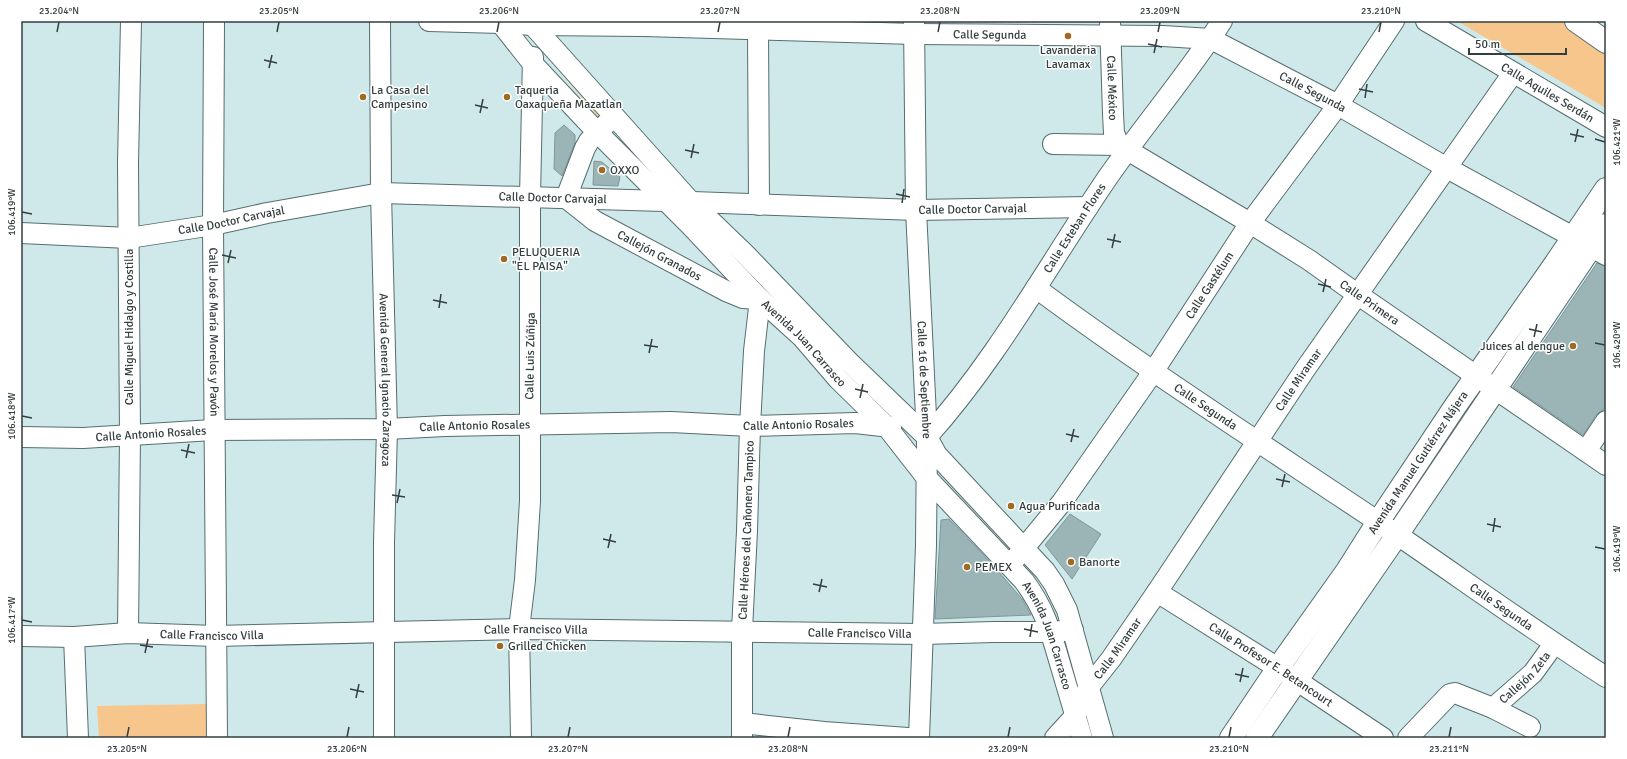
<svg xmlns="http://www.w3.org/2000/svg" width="1627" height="759" viewBox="0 0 1627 759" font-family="Signika,sans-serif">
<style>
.green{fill:#f6c68c}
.building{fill:#9bb4b6;stroke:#7f9799}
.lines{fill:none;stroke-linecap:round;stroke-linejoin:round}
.minor-casing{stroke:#566d6f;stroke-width:22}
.major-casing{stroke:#566d6f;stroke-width:24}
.minor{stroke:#fff;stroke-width:20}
.major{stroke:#fff;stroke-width:22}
.ticks{fill:none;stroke:#343e3f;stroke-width:1.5}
.poi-dot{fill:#9f6b22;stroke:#fff;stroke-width:1.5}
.labels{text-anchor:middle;stroke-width:3;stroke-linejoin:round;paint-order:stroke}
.street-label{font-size:12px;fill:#343e3f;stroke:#fff}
.poi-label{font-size:12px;fill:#343e3f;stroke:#fff;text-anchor:start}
.neatline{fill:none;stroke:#343e3f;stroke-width:1.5}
.ticks-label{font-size:10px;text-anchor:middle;fill:#343e3f}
</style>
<rect width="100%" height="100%" fill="#cfe9ea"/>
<g class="green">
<path d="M1457 21H1573L1606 43V108Z"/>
<path d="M553 54 607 113 601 120 548 58Z"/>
<path d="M1476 395 1481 399 1403 508 1414 487 1415 480Z"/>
<path d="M207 704V738H99L97 706Z"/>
</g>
<g class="building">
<path d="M564 125 575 135V143L562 176 554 169 555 133Z"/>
<path d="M594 161 602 162 620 177 618 186 593 185Z"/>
<path d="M1597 263 1606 266V406L1603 410 1596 415 1583 435 1513 387Z"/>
<path d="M1070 514 1101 534 1072 579 1045 545Z"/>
<path d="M949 519 993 565 1022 599 1031 615 935 619 941 520Z"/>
</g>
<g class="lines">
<defs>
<g id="minor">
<path id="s1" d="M214 21 213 225 217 738"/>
<path id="s2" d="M380 21 381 193 387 429 384 543V738"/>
<path id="s3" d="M429 21 501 23 533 25 644 26 914 34 1163 36 1211 39 1338 105 1447 168 1606 255"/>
<path id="s4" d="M499 21 533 64 597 132 690 225 760 299 802 337 838 379 887 427 926 477 1024 581C1046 611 1051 633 1061 667 1068 691 1075 714 1082 738"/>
<path d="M529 21 691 202 746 255 849 362 927 437 937 455 1045 571 1054 584 1067 610 1103 738"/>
<path id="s5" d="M914 21 916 210 927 437 926 545 919 738"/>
<path id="s6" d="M1110 21 1113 114 1114 133 1119 145 1250 223 1309 260 1357 294 1606 465"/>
<path id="s7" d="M1426 21 1606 127"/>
<path d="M758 29 759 205"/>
<path id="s8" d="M607 123 589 141 585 148 566 198 595 221 726 291 743 298 760 299"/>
<path d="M1053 144 1119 145"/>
<path id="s9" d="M21 233 129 238 213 225 267 213 381 193 664 201 916 210 1088 207"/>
<path id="s10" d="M1036 288C1147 370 1262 444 1377 521 1454 573 1528 627 1606 677"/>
<path id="s11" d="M21 437 83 438 213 430 387 429 445 426 671 422 750 426 855 423 891 427"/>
<path id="s12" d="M927 437C998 358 1049 263 1108 177 1145 124 1187 75 1222 21"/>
<path d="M1586 451 1606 421"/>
<path id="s13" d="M1015 559 1062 502 1153 372 1250 223 1338 105 1394 21"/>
<path id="s14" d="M1157 592 1278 668 1383 738"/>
<path d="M128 633 130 435 128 163 131 21"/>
<path id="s15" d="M21 636 74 637 128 633 216 636 519 629 922 634 994 632H1051L1073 630"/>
<path d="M74 637 78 738"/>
<path d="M1493 708 1530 727"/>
<path d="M742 723 824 732 908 738"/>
<path d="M521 738 519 629 525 580 530 501V197L533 57"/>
<path id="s16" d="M742 738V630L747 531 750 426 754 351 760 299"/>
<path id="s17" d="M1055 738 1076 715 1088 688 1111 659 1157 592 1306 368 1513 73"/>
<path id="s18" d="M1408 738 1450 694 1455 693 1493 708 1533 673 1554 644"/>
</g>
<g id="major">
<path d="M1576 21 1606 42"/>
<path id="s19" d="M1231 738 1278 668 1347 571 1378 522 1456 405 1553 267 1606 189"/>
<path d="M1257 738 1397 535 1606 225"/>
</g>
</defs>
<use href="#minor" class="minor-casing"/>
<use href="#major" class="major-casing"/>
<use href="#minor" class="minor"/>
<use href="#major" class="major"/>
</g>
<path class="ticks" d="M57 32 59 22M277 32 279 22M497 32 499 22M718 32 720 22M938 32 940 22M1158 32 1160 22M1379 32 1381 22M1148 44 1162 47M1154 53 1157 39M264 60 277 63M269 68 272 55M1359 89 1373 92M1365 98 1367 84M475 105 488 108M480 113 483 99M1570 134 1584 137M1595 139 1605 142M1575 142 1578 129M685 150 699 153M691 158 694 144M896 194 910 197M902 203 904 189M22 212 32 214M1107 239 1121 242M1112 248 1115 234M222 255 236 258M228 263 231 250M1318 284 1331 287M1323 292 1326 279M433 300 447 303M439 308 441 294M1529 329 1542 332M1534 337 1537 324M1595 343 1605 345M644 345 658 347M649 353 652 339M855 389 868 392M860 398 863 384M22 416 32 418M1066 434 1079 437M1071 442 1074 429M181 450 195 453M186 458 189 444M1276 479 1290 482M1282 487 1285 474M392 495 405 497M397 503 400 489M1487 524 1501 527M1493 532 1495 518M603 539 616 542M1595 547 1605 549M608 548 611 534M813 584 827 587M819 592 822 579M22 620 32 622M1024 629 1038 632M1030 637 1032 624M140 645 153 647M145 653 148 639M1235 674 1249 677M1240 682 1243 668M350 689 364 692M356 698 359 684M127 737 129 727M347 737 349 727M568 737 570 727M788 737 790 727M1008 737 1010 727M1229 737 1231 727M1449 737 1451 727"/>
<g class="poi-dot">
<circle cx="1068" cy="36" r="4"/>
<circle cx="363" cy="97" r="4"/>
<circle cx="507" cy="97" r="4"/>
<circle cx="602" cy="170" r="4"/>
<circle cx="504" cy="259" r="4"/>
<circle cx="1573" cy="346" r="4"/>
<circle cx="1011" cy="506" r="4"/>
<circle cx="1071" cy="562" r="4"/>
<circle cx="967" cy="567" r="4"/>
<circle cx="500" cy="646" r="4"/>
</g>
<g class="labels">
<g class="street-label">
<text dy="4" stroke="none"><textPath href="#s3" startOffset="561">Calle Segunda</textPath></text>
<text dy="4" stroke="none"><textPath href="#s6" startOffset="67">Calle México</textPath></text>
<text dy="4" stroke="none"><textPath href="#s3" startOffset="897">Calle Segunda</textPath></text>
<text dy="4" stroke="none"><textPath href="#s7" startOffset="141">Calle Aquiles Serdán</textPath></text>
<text dy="4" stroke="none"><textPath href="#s9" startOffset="536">Calle Doctor Carvajal</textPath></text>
<text dy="4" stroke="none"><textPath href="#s9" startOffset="956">Calle Doctor Carvajal</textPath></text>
<text dy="4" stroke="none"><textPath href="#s9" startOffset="212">Calle Doctor Carvajal</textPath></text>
<text dy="4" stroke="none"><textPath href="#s12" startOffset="256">Calle Esteban Flores</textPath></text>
<text dy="4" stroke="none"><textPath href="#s8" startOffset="197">Callejón Granados</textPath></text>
<text dy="4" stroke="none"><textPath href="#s13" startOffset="336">Calle Gastélum</textPath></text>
<text dy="4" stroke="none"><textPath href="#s6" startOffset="421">Calle Primera</textPath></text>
<text transform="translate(129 327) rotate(-90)" y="4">Calle Miguel Hidalgo y Costilla</text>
<text dy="4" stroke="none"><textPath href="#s1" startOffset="311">Calle José María Morelos y Pavón</textPath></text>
<text dy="4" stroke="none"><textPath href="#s4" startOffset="444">Avenida Juan Carrasco</textPath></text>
<text transform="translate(530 356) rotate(-89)" y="4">Calle Luis Zúñiga</text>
<text dy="4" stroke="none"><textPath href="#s2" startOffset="359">Avenida General Ignacio Zaragoza</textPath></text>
<text dy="4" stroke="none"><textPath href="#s5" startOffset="359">Calle 16 de Septiembre</textPath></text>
<text dy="4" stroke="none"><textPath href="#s17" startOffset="434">Calle Miramar</textPath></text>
<text dy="4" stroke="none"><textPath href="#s10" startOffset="207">Calle Segunda</textPath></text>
<text dy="4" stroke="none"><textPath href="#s11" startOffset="778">Calle Antonio Rosales</textPath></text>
<text dy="4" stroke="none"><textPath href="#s11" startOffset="454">Calle Antonio Rosales</textPath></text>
<text dy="4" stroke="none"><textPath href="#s11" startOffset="130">Calle Antonio Rosales</textPath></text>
<text dy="4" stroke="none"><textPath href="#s19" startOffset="333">Avenida Manuel Gutiérrez Nájera</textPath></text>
<text dy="4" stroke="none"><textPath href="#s16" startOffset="208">Calle Héroes del Cañonero Tampico</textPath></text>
<text dy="4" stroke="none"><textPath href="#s10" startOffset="564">Calle Segunda</textPath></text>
<text dy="4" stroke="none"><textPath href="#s15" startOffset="515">Calle Francisco Villa</textPath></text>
<text dy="4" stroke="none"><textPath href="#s15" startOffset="839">Calle Francisco Villa</textPath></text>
<text dy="4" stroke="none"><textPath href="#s15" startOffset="191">Calle Francisco Villa</textPath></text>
<text dy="4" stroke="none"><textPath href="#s4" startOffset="828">Avenida Juan Carrasco</textPath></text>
<text dy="4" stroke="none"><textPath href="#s17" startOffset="110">Calle Miramar</textPath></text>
<text dy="4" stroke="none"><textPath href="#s14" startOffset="135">Calle Profesor E. Betancourt</textPath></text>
<text dy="4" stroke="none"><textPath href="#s18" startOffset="151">Callejón Zeta</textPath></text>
</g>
<g class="poi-label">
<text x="1068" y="54" text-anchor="middle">Lavanderia<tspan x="1068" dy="14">Lavamax</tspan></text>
<text x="371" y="94">La Casa del<tspan x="371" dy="14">Campesino</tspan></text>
<text x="515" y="94">Taqueria<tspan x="515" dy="14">Oaxaqueña Mazatlan</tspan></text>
<text x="610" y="174">OXXO</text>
<text x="512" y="256">PELUQUERIA<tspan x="512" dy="14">"EL PAISA"</tspan></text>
<text x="1565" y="350" text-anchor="end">Juices al dengue</text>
<text x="1019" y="510">Agua Purificada</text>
<text x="1079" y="566">Banorte</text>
<text x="975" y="571">PEMEX</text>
<text x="508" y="650">Grilled Chicken</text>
</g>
</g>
<rect width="1627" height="759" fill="none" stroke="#ffffff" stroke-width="44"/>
<path d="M1469 48v6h97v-6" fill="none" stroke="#343e3f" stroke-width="2"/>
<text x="1475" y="48" font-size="12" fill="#343e3f" stroke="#ffffff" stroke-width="3" paint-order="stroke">50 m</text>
<rect x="22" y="22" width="1583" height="715" class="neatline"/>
<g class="ticks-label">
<text x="59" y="14">23.204°N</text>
<text x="279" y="14">23.205°N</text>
<text x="499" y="14">23.206°N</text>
<text x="720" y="14">23.207°N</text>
<text x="940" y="14">23.208°N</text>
<text x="1160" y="14">23.209°N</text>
<text x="1381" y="14">23.210°N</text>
<text transform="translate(1616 142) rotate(-90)" y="4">106.421°W</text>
<text transform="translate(11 212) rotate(-90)" y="4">106.419°W</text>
<text transform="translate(1616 345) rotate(-90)" y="4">106.420°W</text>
<text transform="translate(11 416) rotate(-90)" y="4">106.418°W</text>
<text transform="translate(1616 549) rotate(-90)" y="4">106.419°W</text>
<text transform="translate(11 620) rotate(-90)" y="4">106.417°W</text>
<text x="127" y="752">23.205°N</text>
<text x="347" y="752">23.206°N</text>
<text x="568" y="752">23.207°N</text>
<text x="788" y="752">23.208°N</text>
<text x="1008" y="752">23.209°N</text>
<text x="1229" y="752">23.210°N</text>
<text x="1449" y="752">23.211°N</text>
</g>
</svg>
